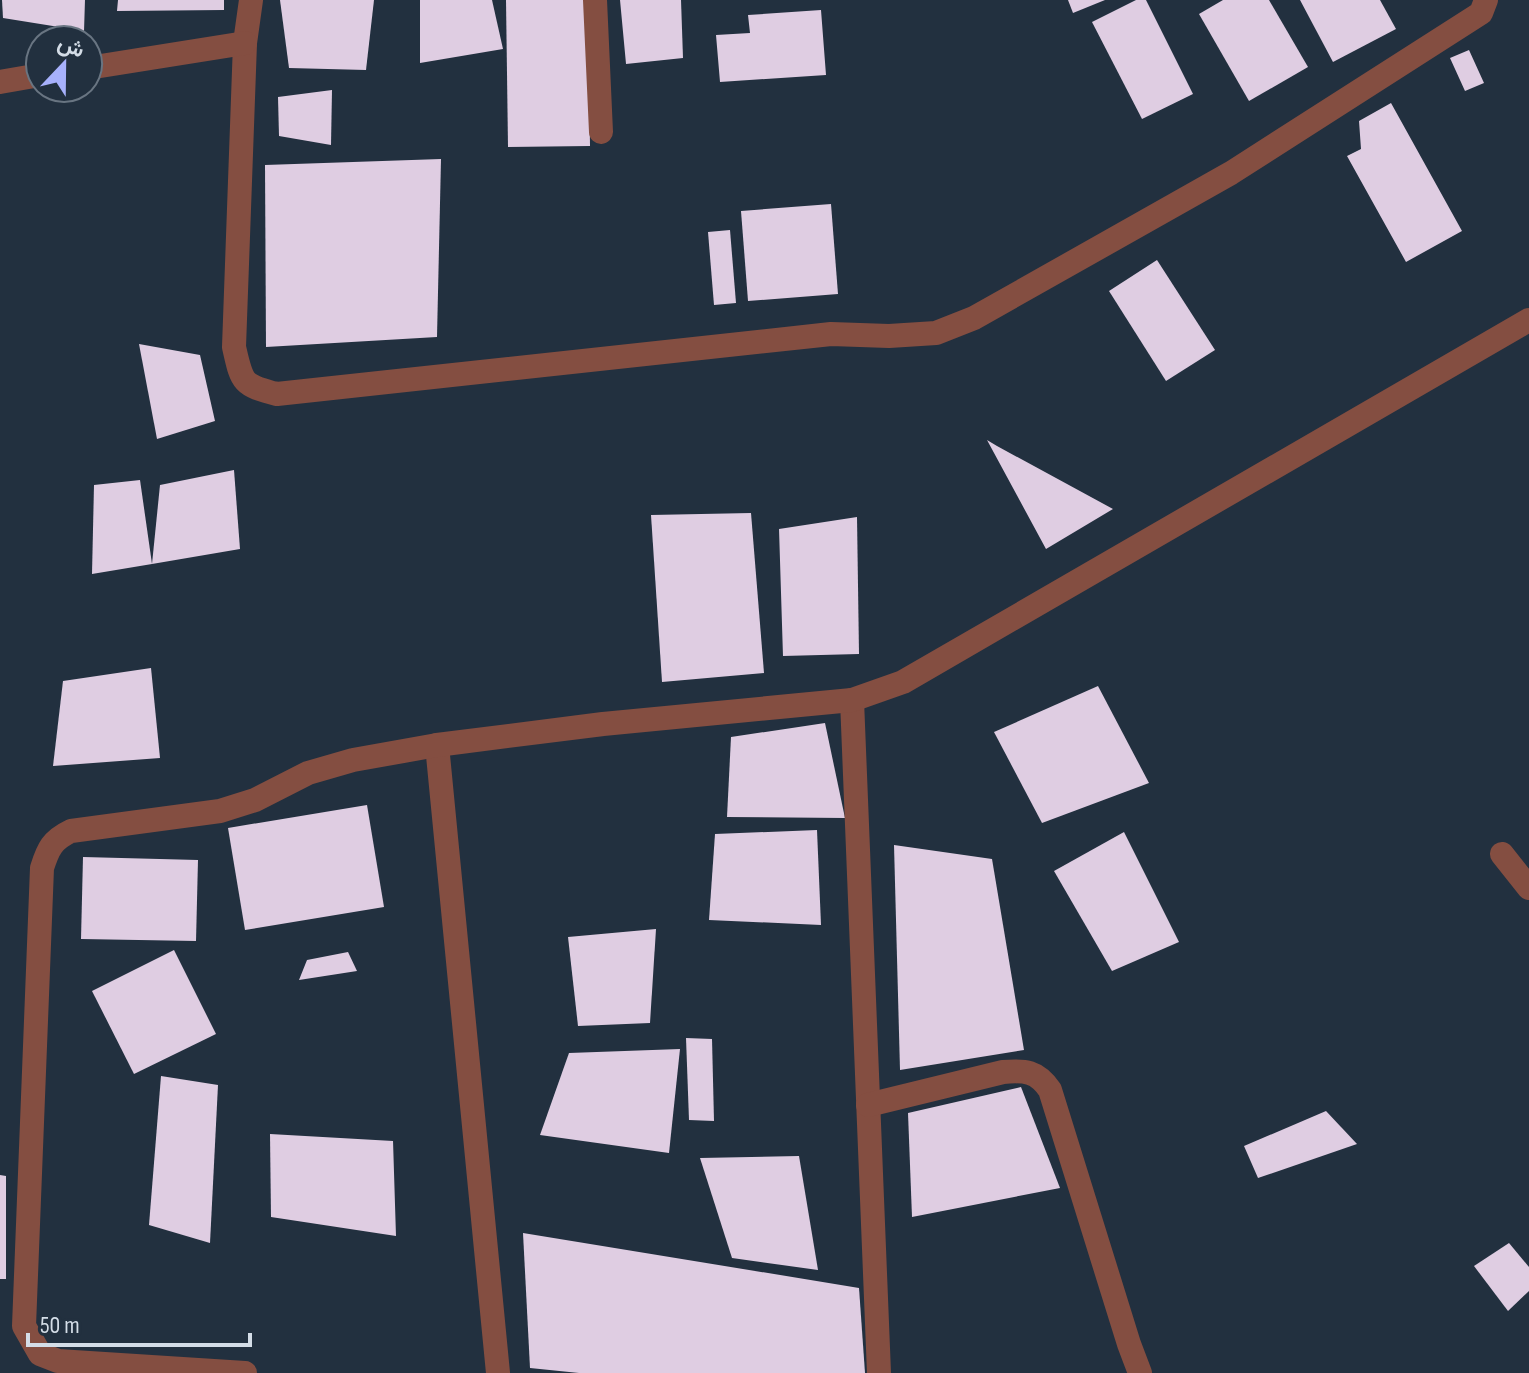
<svg xmlns="http://www.w3.org/2000/svg" width="1529" height="1373" viewBox="0 0 1529 1373" font-family="'Sofia Sans Condensed',Vazirmatn,sans-serif">
<style>
.building{fill:#dfcde2}
.lines{fill:none;stroke-linecap:round;stroke-linejoin:round}
.street{stroke:#844e41;stroke-width:24}
</style>
<rect width="100%" height="100%" fill="#22303f"/>
<g class="building">
<path d="M2 0H85L84 31 3 18Z"/>
<path d="M118 0H224V10L117 11Z"/>
<path d="M280 0H374L366 70 289 68Z"/>
<path d="M420 0H492L503 49 420 63Z"/>
<path d="M506 0H588L590 146 508 147Z"/>
<path d="M620 0H681L683 58 626 64Z"/>
<path d="M1068 0H1105L1073 13Z"/>
<path d="M1136 0H1146L1193 94 1142 119 1092 22Z"/>
<path d="M1223 0H1269L1308 67 1249 101 1199 14Z"/>
<path d="M1300 0H1380L1396 29 1333 62Z"/>
<path d="M821 10 826 75 720 82 716 35 750 33 748 15Z"/>
<path d="M1469 50 1484 83 1465 91 1450 58Z"/>
<path d="M332 90 331 145 279 136 278 97Z"/>
<path d="M1391 103 1462 231 1406 262 1347 156 1361 149 1359 121Z"/>
<path d="M441 159 437 337 266 347 265 165Z"/>
<path d="M831 204 838 294 748 301 741 211Z"/>
<path d="M730 230 736 303 714 305 708 232Z"/>
<path d="M1157 260 1215 350 1166 381 1109 291Z"/>
<path d="M139 344 200 355 215 421 157 439Z"/>
<path d="M987 440 997 446 1113 509 1046 549Z"/>
<path d="M234 470 240 549 152 564 160 485Z"/>
<path d="M140 480 152 564 92 574 94 485Z"/>
<path d="M751 513 764 673 662 682 651 515Z"/>
<path d="M857 517 859 654 783 656 779 529Z"/>
<path d="M151 668 160 758 53 766 63 681Z"/>
<path d="M1098 686 1149 783 1042 823 994 732Z"/>
<path d="M825 723 845 818 727 817 731 737Z"/>
<path d="M367 805 384 907 245 930 228 828Z"/>
<path d="M817 830 821 925 709 920 715 834Z"/>
<path d="M1124 832 1179 942 1112 971 1054 871Z"/>
<path d="M894 845 992 859 1024 1050 900 1070Z"/>
<path d="M83 857 198 860 196 941 81 939Z"/>
<path d="M656 929 650 1023 578 1026 568 937Z"/>
<path d="M174 950 216 1034 134 1074 92 991Z"/>
<path d="M348 952 357 971 299 980 307 960Z"/>
<path d="M686 1038 712 1039 714 1121 689 1120Z"/>
<path d="M680 1049 669 1153 540 1135 569 1053Z"/>
<path d="M161 1076 218 1085 210 1243 149 1225Z"/>
<path d="M1021 1087 1060 1188 912 1217 908 1113Z"/>
<path d="M1326 1111 1357 1144 1258 1178 1244 1146Z"/>
<path d="M270 1134 393 1141 396 1236 271 1217Z"/>
<path d="M799 1156 818 1270 732 1258 700 1158Z"/>
<path d="M0 1175 6 1176V1279H0Z"/>
<path d="M523 1233 859 1288 865 1373H579L530 1368Z"/>
<path d="M1509 1243 1529 1267V1291L1508 1311 1474 1266Z"/>
</g>
<g class="lines">
<g class="street">
<path d="M251 0 245 43 234 347C242 382 241 385 277 394L831 334 889 336 936 333 974 318 1231 173 1481 13 1486 0"/>
<path d="M595 0 601 132"/>
<path d="M88 68 245 43"/>
<path d="M0 82 40 75"/>
<path d="M852 700 879 1373"/>
<path d="M437 745 498 1373"/>
<path d="M1502 854 1529 888"/>
<path d="M868 1105 1003 1072C1025 1070 1037 1071 1050 1090L1129 1344 1140 1373"/>
<path d="M245 1373 58 1361 40 1354 24 1326 42 868C48 849 52 840 71 831L220 811 255 800 308 773 353 760 437 745 603 724 852 700 903 682 1529 320"/>
</g>
</g>
<g transform="translate(64 64) rotate(22)"><circle r="38" fill="#22303f" stroke="#697582" stroke-width="2"/>
<path d="M0-6L14 30L0 20L-14 30Z" fill="#a7b1fc"/>
<text y="-12" font-size="22" font-weight="bold" text-anchor="middle" fill="#d4dde7">ش</text>
</g>
<path d="M28 1333v12h222v-12" fill="none" stroke="#d4dde7" stroke-width="4"/>
<text x="40" y="1333" font-size="24" fill="#d4dde7" stroke="#22303f" stroke-width="6" paint-order="stroke">50 m</text>
</svg>
